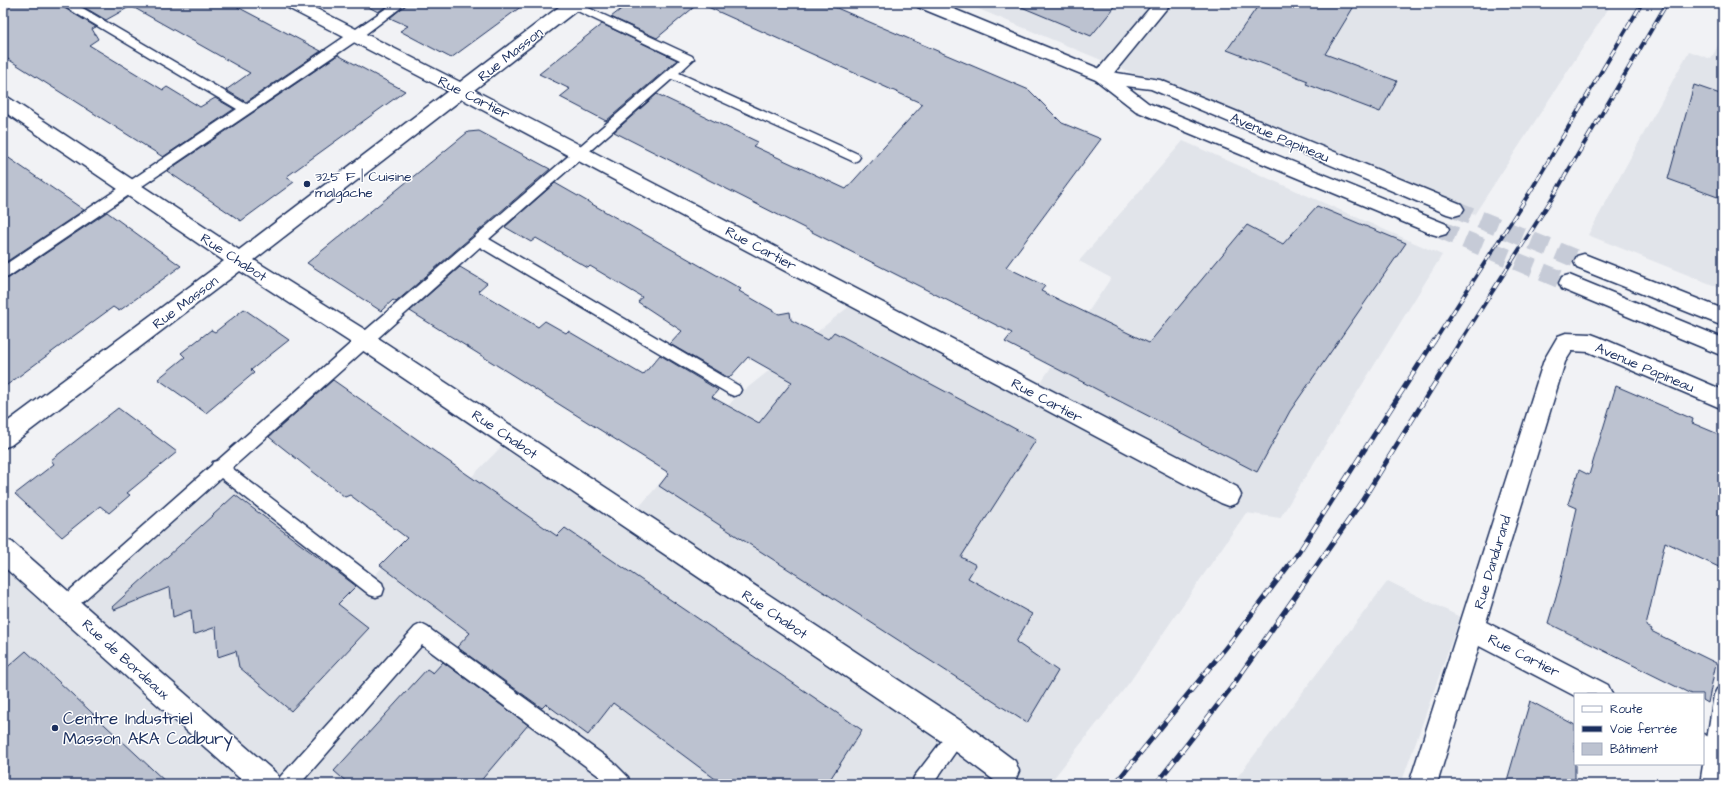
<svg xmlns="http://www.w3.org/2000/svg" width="1726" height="787" viewBox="0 0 1726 787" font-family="'Architects Daughter',sans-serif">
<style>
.built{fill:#e1e4ea}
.building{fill:#bcc2d0;stroke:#1b2f5e}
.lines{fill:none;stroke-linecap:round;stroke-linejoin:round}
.secondary-tunnel{stroke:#c6cbd7;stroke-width:18;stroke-dasharray:18 10;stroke-linecap:butt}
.service-casing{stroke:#1b2f5e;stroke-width:3}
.minor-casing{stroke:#1b2f5e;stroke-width:3}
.tertiary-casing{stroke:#1b2f5e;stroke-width:3}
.secondary-casing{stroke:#1b2f5e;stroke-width:3}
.service{fill:#fff;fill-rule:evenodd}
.minor{fill:#fff;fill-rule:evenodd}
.tertiary{fill:#fff;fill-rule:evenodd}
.secondary{fill:#fff;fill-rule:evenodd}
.rail-far1-casing{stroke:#1b2f5e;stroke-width:4}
.rail-casing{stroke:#1b2f5e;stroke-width:5}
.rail-far1{stroke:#fff;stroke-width:2.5;stroke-dasharray:8;stroke-linecap:butt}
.rail{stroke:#fff;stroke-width:3.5;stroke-dasharray:10;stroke-linecap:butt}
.poi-dot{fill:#1b2f5e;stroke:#fff;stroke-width:1.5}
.labels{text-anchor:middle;stroke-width:3;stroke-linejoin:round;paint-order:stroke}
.street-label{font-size:14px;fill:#1b2f5e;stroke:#fff}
.poi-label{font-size:14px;fill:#1b2f5e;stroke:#fff;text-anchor:start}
.near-poi-label{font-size:17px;fill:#1b2f5e;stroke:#fff;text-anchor:start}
</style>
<rect width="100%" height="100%" fill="#f1f2f5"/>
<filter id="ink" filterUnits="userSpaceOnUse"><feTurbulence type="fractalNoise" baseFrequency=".025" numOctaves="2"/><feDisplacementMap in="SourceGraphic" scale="8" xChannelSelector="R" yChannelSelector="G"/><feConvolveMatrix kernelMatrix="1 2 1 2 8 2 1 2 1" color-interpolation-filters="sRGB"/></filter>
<g filter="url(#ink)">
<g class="built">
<path d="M971 3H1612L1474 215 969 5Z"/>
<path d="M1723 36V289L1588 235 1689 51 1711 59Z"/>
<path d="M1183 141 1442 255 1280 518 1246 513 1129 683 1049 784H3V551L66 605 219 467 367 583 501 447 624 524 736 397 857 300 1033 394 1111 278 1079 261Z"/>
<path d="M1388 581 1460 617 1401 784H1232Z"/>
</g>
<g class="building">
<path d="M3 3H58L61 6 96 27 92 29 98 39 89 45 163 90 167 87 200 107 215 98 234 109 163 157 3 56Z"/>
<path d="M77 3H230L321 51 246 102 226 90 250 73 131 6 106 20Z"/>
<path d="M361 3H391L378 12Z"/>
<path d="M408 3H526L451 58 400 31 408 26 390 18Z"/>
<path d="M629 3H825L1029 90 1062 123 1101 139 1006 267 1045 286 1041 291 1149 343 1247 225 1283 244 1317 206 1406 243 1290 411 1257 472 1005 342 1012 333 614 132 657 94 758 142 753 146 846 189 923 104 699 3 657 38 611 17Z"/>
<path d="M1012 3H1118L1091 36Z"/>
<path d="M1260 3H1356L1325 54 1397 81 1380 112 1306 84 1308 81 1227 50Z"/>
<path d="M602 24 677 60 606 121 560 97 570 89 539 74Z"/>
<path d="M338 55 405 91 286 177 294 182 241 221 167 171Z"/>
<path d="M1694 85 1723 95V199L1668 179Z"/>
<path d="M479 131 550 169 396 302 393 300 381 311 307 263 468 132Z"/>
<path d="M3 154 84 210 3 264Z"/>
<path d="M555 183 741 289 739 291 779 314 790 312 791 320 828 339 834 332 1036 440 961 557 976 565 968 578 1032 614 1016 642 1058 671 1027 723 659 486 669 473 410 311 460 267 487 283 478 291 538 327 545 321 566 333 568 331 643 375 660 355 718 390 712 397 759 423 792 382 748 357 729 378 670 344 682 331 638 302 642 297 590 266 588 268 536 238 531 242 505 227Z"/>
<path d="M107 212 181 266 119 311 113 307 3 388V279L9 278Z"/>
<path d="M244 309 289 340 251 370 254 373 206 413 158 379 185 357 181 353 211 330 215 332Z"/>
<path d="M333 380 468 475 557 536 565 528 862 730 827 784H722L613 703 588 735 546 704 542 708 457 647 470 633 380 565 407 538 350 495 345 497 269 437Z"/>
<path d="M1616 386 1693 419 1692 423 1723 436V569L1665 542 1646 626 1652 629 1651 631 1716 663 1708 703 1703 700V694H1691L1548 623 1560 583 1577 508 1568 504 1579 470 1589 475Z"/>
<path d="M118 408 177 452 127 493 130 495 109 513 100 506 62 537 15 494 54 464 51 460Z"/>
<path d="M235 495 356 586 338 604 369 628 291 711 239 667 236 651 218 657 216 627 193 635 191 610 173 617 170 587 114 610 112 607Z"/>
<path d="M26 651 168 784H3V671Z"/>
<path d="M443 662 528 725 478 784H349L334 771 427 669 433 673Z"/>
<path d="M1530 701 1575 725V784H1506Z"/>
</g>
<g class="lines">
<g class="secondary-tunnel">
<path d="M1454 209 1584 262"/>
<path d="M1439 229 1569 283"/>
</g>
<defs>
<g id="service">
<path d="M60 3H74L246 104 394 3H407L359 39 8 277 3 278V266L237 109 62 5Z"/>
<path d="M569 3H578L692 56 694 59 679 73 858 154 860 157 858 160 854 162 850 160 672 79 489 239 739 386 741 390 739 394 734 396 729 394 480 247 232 468 382 583 384 589 382 595 376 597 370 595 221 478 72 611 66 613 60 611 57 605 60 599 212 465 213 462 217 461 359 336 680 60 569 7 567 5Z"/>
<path d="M421 624 427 627 613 762 628 777 630 784H608L599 776 422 645 300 784H278L280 777 415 627Z"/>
<path d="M1723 686V754L1718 784H1700L1714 695 1717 689Z"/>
<path d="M957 726 963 729 966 735 963 741 933 784H912L914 777 951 729Z"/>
</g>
<g id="minor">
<path d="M284 3H305L460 82 564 3H583L581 7 474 90 1237 487 1241 495 1237 503 1229 506 1221 503 462 99 254 260 372 334 967 725 1015 761 1019 771 1015 781 1007 784 995 781 947 745 356 346 240 271 11 445 3 448V425L224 261 3 111V96L9 98 239 250 448 91 286 7Z"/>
<path d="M1566 333 1591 334 1599 337 1723 390V409L1589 352 1572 351 1565 362 1486 622 1608 685 1612 694H1575V696L1479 646 1437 784H1409L1544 360 1558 336Z"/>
<path d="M3 539 12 542 277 774 281 784H246L3 566Z"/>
<path d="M1703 734 1723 744V773L1703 763Z"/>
</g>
<path id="tertiary" d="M1154 3H1171L1108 80 1102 82 1096 80 1093 76 1096 72Z"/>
<g id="secondary">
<path d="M916 3H939L1105 71 1160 80 1461 204 1464 209 1461 214 1454 216 1447 214 1151 89 1126 86 1148 103 1446 224 1449 229 1446 234 1439 236 1432 234 1136 111 1096 80 918 7Z"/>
<path d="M1584 254 1723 309V326L1577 268 1574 262 1577 256Z"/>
<path d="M1569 275 1723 338V356L1562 289 1559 283 1562 277Z"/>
</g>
</defs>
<use href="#service" class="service-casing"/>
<use href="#minor" class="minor-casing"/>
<use href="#tertiary" class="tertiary-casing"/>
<use href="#secondary" class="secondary-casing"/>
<use href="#service" class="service"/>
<use href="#minor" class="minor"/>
<use href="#tertiary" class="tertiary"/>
<use href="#secondary" class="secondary"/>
<defs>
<g id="rail-far1">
<path d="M1434 342 1530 192 1642 3"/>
<path d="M1460 342 1551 200 1667 3"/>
</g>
<g id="rail">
<path d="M1115 784 1232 640 1299 552 1434 341"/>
<path d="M1156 784 1231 688 1362 501 1461 341"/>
</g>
</defs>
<use href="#rail-far1" class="rail-far1-casing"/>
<use href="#rail" class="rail-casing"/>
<use href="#rail-far1" class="rail-far1"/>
<use href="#rail" class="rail"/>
</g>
</g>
<g class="poi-dot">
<circle cx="307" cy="184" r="4"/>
<circle cx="55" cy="728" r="4"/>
</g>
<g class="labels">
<g class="street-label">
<text transform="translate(510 54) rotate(-38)" y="5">Rue Masson</text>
<text transform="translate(474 97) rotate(27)" y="5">Rue Cartier</text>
<text transform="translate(1280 137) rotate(23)" y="5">Avenue Papineau</text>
<text transform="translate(761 248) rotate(28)" y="5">Rue Cartier</text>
<text transform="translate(234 257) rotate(33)" y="5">Rue Chabot</text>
<text transform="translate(185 302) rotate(-37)" y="5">Rue Masson</text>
<text transform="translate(1645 367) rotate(23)" y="5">Avenue Papineau</text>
<text transform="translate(1047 400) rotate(28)" y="5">Rue Cartier</text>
<text transform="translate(505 434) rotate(34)" y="5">Rue Chabot</text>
<text transform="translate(1492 562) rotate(-73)" y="5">Rue Dandurand</text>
<text transform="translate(775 614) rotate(34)" y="5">Rue Chabot</text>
<text transform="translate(1524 655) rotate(27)" y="5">Rue Cartier</text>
<text transform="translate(126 659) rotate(42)" y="5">Rue de Bordeaux</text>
</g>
<g class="poi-label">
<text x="315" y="181">325 F | Cuisine<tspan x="315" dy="16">malgache</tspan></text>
</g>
<g class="near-poi-label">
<text x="63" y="724">Centre Industriel<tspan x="63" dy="20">Masson AKA Cadbury</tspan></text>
</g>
</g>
<rect width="1726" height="787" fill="none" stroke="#fff" stroke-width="16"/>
<rect x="8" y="8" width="1710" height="771" fill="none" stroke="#1b2f5e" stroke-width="1.5" filter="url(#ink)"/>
<rect x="1574" y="693" width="130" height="72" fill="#ffffff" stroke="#a4acbf"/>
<rect x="1582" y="706" width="20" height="6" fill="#ffffff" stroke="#a4acbf"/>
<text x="1610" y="713" font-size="12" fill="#1b2f5e">Route</text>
<rect x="1582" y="726" width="20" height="6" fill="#1b2f5e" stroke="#a4acbf"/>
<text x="1610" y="733" font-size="12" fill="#1b2f5e">Voie ferrée</text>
<rect x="1582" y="743" width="20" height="12" fill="#bcc2d0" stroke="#a4acbf"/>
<text x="1610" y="753" font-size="12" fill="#1b2f5e">Bâtiment</text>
</svg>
